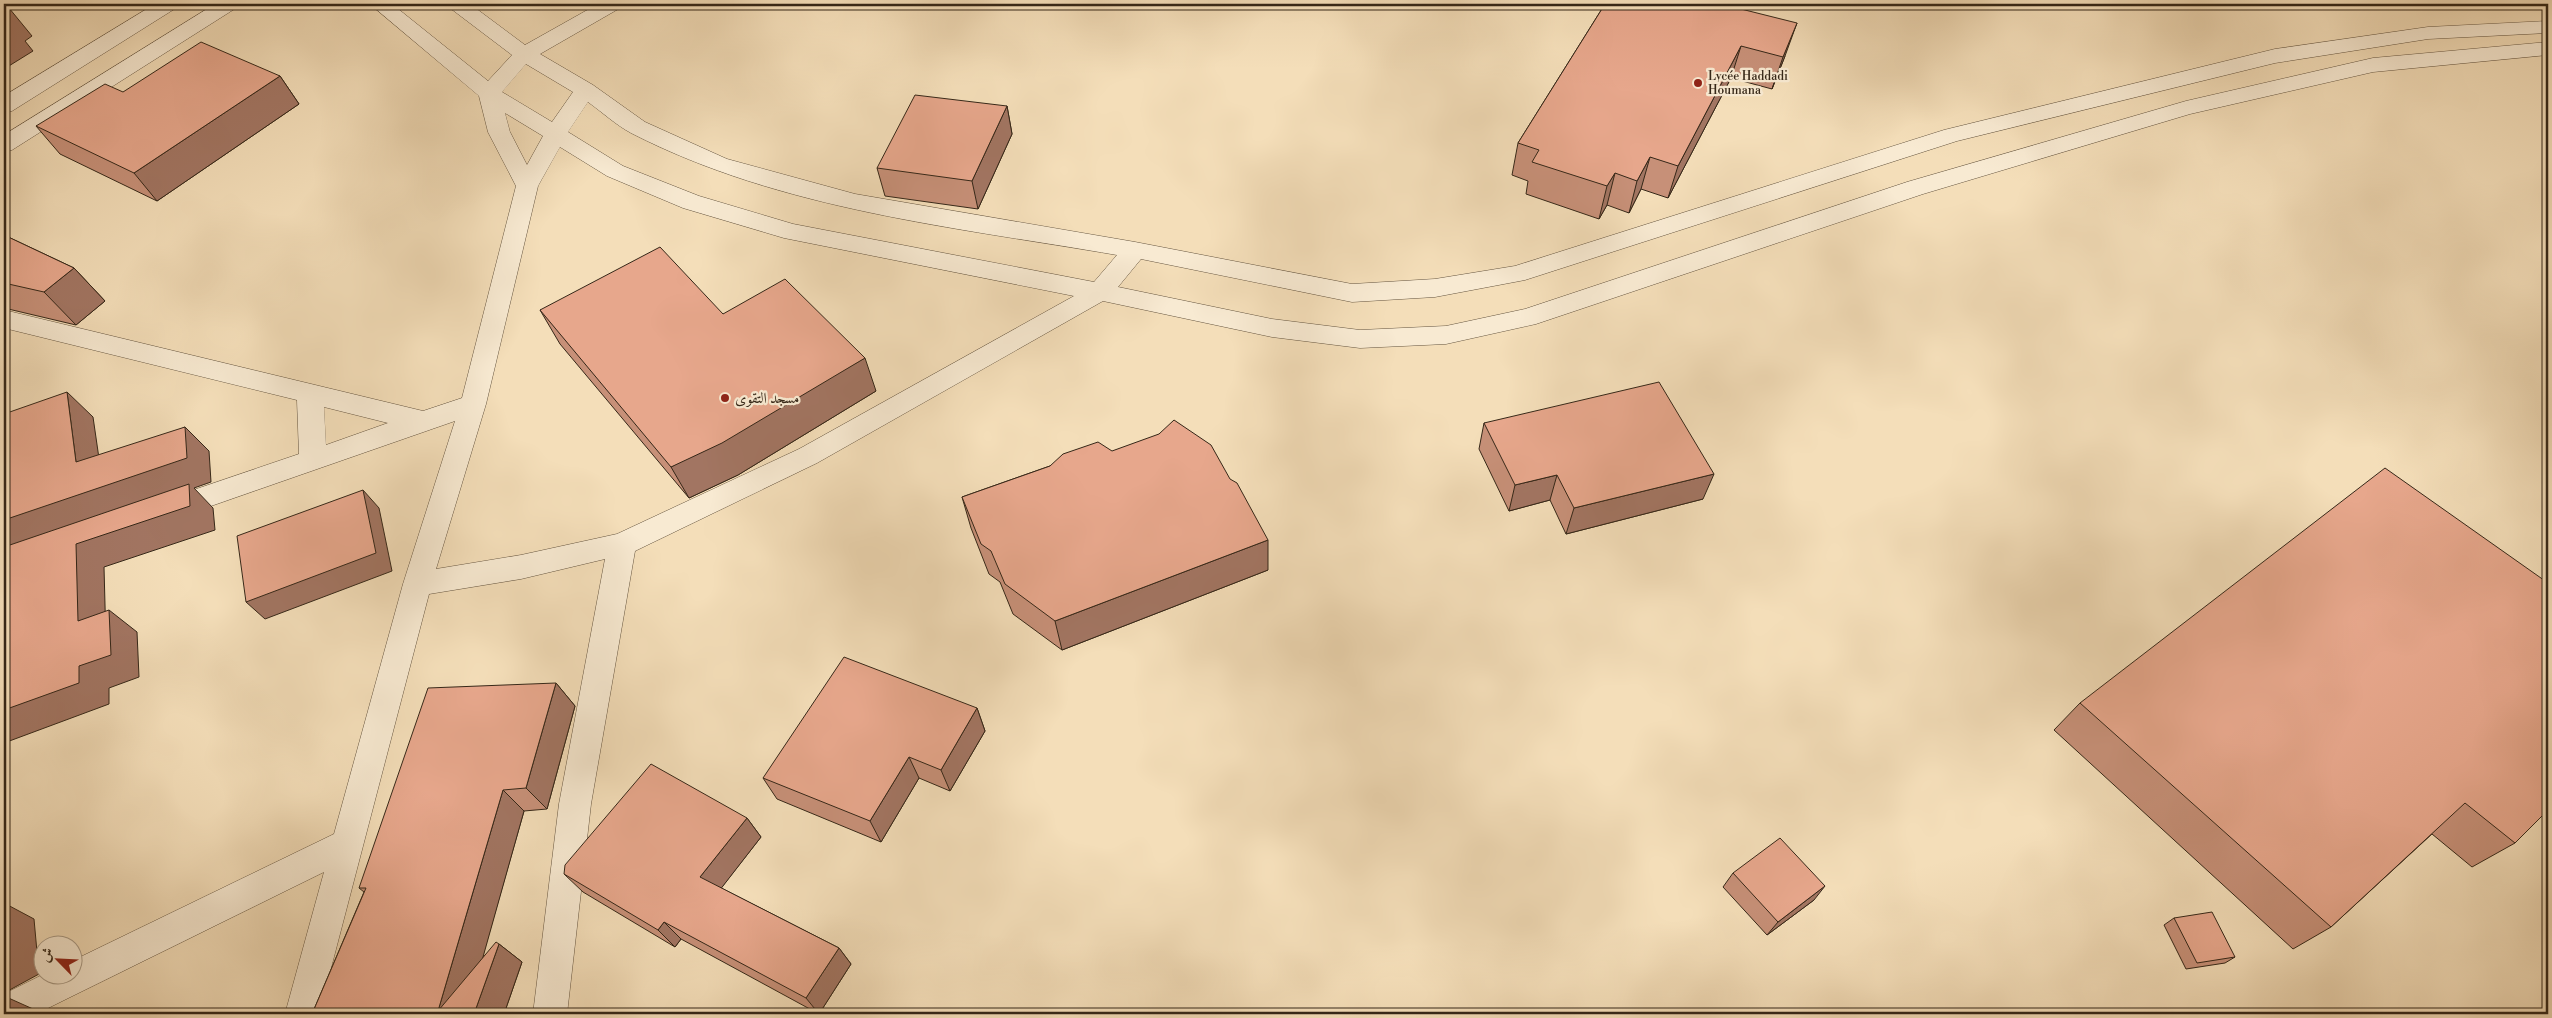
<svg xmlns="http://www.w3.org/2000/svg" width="2552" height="1018" viewBox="0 0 2552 1018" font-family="'Libre Bodoni',Amiri,serif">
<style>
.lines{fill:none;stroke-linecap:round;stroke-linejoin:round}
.minor-casing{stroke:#655540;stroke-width:1}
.minor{fill:#f8ead2;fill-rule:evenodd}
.wall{fill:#c79078;stroke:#352718}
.shaded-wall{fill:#a27562;stroke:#352718}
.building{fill:#e7a78c;stroke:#352718}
.poi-dot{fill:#8f2418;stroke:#f8ead2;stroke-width:2}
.labels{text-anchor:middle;stroke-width:4.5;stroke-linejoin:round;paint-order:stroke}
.far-poi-label{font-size:12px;fill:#352718;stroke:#f8ead2;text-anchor:start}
.poi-label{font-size:15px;fill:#352718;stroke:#f8ead2;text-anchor:start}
</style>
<rect width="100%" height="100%" fill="#f4deb9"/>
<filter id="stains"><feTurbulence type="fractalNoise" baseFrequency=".004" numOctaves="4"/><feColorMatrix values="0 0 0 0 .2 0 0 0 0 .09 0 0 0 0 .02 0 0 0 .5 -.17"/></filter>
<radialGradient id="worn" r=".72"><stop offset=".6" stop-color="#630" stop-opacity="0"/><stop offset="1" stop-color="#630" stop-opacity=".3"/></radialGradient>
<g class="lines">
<defs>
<g id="minor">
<path d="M155 4H179L176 8 12 111 4 113V96Z"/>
<path d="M215 4H239L236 8 12 150 4 152V135Z"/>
<path d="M370 4H392L488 81 512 55 450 8 447 4H470L525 45 598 4H623L620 8 540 54 593 85 645 122 727 159 855 194 1135 242 1352 284 1435 279 1515 266 1944 130 2275 49 2428 27 2548 21V33L2428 39 2275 63 1957 141 1525 280 1435 297 1352 302 1141 259 1118 287 1272 319 1360 330 1446 326 1525 309 1907 182 2186 101 2373 58 2548 42V55L2373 72 2190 114 1923 194 1536 324 1446 344 1360 348 1272 337 1103 301 817 463 635 551 591 804 567 1014H533L559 804 605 559 521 579 429 594 319 1014H285L324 872 36 1014H4V994L42 975 72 976V961L334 834 403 584 455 421 168 521 158 518 154 510 158 502 299 454 297 400 4 328V310L423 411 462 398 516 186 488 132 479 96ZM526 64 573 92 552 122 502 92ZM588 102C602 112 616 125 631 133 781 210 954 227 1117 255L1094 282 793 224 699 196 623 166 568 132ZM505 113 543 136 527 165 510 132ZM560 147 607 176 683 208 784 238 1074 296 799 449 617 534 521 555 436 569 486 404 538 186ZM324 407 388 423 326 445Z"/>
</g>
</defs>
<use href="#minor" class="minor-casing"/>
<use href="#minor" class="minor"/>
</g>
<g class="wall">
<path d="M1605 4 1785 56 1772 89 1731 78 1668 198 1641 189 1629 213 1607 205 1599 219 1526 194 1528 181 1512 175 1518 143Z"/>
<path d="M280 76 299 104 157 201 60 154 36 126Z"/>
<path d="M1007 106 1012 134 978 209 885 196 877 168Z"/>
<path d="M4 235 74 268 105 301 76 325 4 308V309Z"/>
<path d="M540 310 723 314 876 391 738 475 689 498 560 344Z"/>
<path d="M1484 423 1703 499 1566 534 1550 500 1509 511 1479 449Z"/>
<path d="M1050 466 1268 570 1062 650 1013 614 1000 582 989 574 971 528 962 497Z"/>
<path d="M2548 583 2515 843 2472 867 2432 834 2331 927 2293 949 2054 730 2080 703Z"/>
<path d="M556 683 575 706 547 809 524 811 482 958 499 944 522 962 504 1014H312L364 892 359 888Z"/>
<path d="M977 708 985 731 950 791 919 778 881 842 777 799 763 778Z"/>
<path d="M747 818 761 837 721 888 839 948 851 964 819 1014 681 939 675 947 583 892 564 874Z"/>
<path d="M1733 873 1814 900 1767 935 1723 887Z"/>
<path d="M2174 918 2235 957 2225 963 2186 969 2164 925Z"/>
</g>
<g class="shaded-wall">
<path d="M9 8 32 36 25 41 33 51 4 69V11Z"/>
<path d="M1797 23 1785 56 1772 89 1783 57Z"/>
<path d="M1741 46 1731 78 1668 198 1678 166Z"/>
<path d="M280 76 299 104 157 201 134 173Z"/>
<path d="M1007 106 1012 134 978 209 972 181Z"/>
<path d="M1650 157 1641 189 1629 213 1637 181Z"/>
<path d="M1615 173 1607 205 1599 219 1607 186Z"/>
<path d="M74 268 105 301 76 325 44 292Z"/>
<path d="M865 358 876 391 738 475 689 498 671 467Z"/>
<path d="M67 392 93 417 103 486 76 462Z"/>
<path d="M185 427 209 451 211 482 194 488 213 508 215 530 104 567 106 643 78 621 4 553V520Z"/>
<path d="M1714 474 1703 499 1566 534 1574 508Z"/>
<path d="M1557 475 1550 500 1509 511 1515 485Z"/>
<path d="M363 490 379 508 392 571 265 619 246 602Z"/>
<path d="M1268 540V570L1062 650 1055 621Z"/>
<path d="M109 610 137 632 139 677 109 688V704L4 743V710L79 666Z"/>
<path d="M556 683 575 706 547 809 526 788Z"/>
<path d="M977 708 985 731 950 791 941 770Z"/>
<path d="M909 757 919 778 881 842 870 821Z"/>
<path d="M503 790 524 811 467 1014 438 1011Z"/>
<path d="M747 818 761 837 716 895 700 877Z"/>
<path d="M1825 886 1814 900 1767 935 1778 922Z"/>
<path d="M4 903 34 919 39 974 4 993Z"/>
<path d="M664 922 681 939 675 947 658 930Z"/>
<path d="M499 944 522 962 504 1014H474Z"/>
<path d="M839 948 851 964 819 1014 806 998Z"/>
<path d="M4 996 42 1013 43 1014H4Z"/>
</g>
<g class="building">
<path d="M1605 4H1721L1797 23 1783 57 1741 46 1678 166 1650 157 1637 181 1615 173 1607 186 1532 162 1539 150 1518 143Z"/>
<path d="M4 6 9 8 4 11Z"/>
<path d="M4 20 10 23 4 27Z"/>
<path d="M201 42 280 76 134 173 36 126 105 84 123 92Z"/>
<path d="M915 95 1007 106 972 181 877 168Z"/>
<path d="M4 235 74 268 44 292 4 283Z"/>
<path d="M660 247 723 314 785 279 865 358 722 443 671 467 540 310Z"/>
<path d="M1659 382 1714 474 1574 508 1557 475 1515 485 1484 423Z"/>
<path d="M67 392 76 462 185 427 187 458 4 520V414Z"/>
<path d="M1174 420 1211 445 1230 479 1237 483 1268 540 1055 621 1005 584 991 551 981 544 962 497 1050 466 1063 454 1098 442 1112 451 1159 434Z"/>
<path d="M2385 468 2548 583V810L2515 843 2465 803 2331 927 2080 703Z"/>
<path d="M189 484 190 506 76 544 78 621 109 610 111 655 79 666V683L4 710V547Z"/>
<path d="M363 490 376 553 246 602 237 536Z"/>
<path d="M844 657 977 708 941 770 909 757 870 821 763 778Z"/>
<path d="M556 683 526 788 503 790 438 1011 496 942 499 944 474 1014H312L366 888H359L428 688Z"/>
<path d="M651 764 747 818 700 877 839 948 806 998 664 922 658 930 564 874 565 865Z"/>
<path d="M1780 838 1825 886 1778 922 1733 873Z"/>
<path d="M2212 912 2235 957 2197 963 2174 918Z"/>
</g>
<g class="poi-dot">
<circle cx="1698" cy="83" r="5"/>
<circle cx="725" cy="398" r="5"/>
</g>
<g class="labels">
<g class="far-poi-label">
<text x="1708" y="80">Lycée Haddadi<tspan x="1708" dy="14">Houmana</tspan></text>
</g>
<g class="poi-label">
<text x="735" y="403">مسجد التقوى</text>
</g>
</g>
<rect width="2552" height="1018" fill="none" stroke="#f4deb9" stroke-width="20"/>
<rect x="5" y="5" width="2542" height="1008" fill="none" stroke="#352718" stroke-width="2.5"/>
<rect x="10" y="10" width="2532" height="998" fill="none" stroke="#352718"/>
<g transform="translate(58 960) rotate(294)"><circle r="24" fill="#f8ead2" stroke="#aa9c88"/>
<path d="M0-4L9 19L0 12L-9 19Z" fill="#8f2418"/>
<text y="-8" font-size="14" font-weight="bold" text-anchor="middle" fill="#352718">ش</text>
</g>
<rect width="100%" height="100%" filter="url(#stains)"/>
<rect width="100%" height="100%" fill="url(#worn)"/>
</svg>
